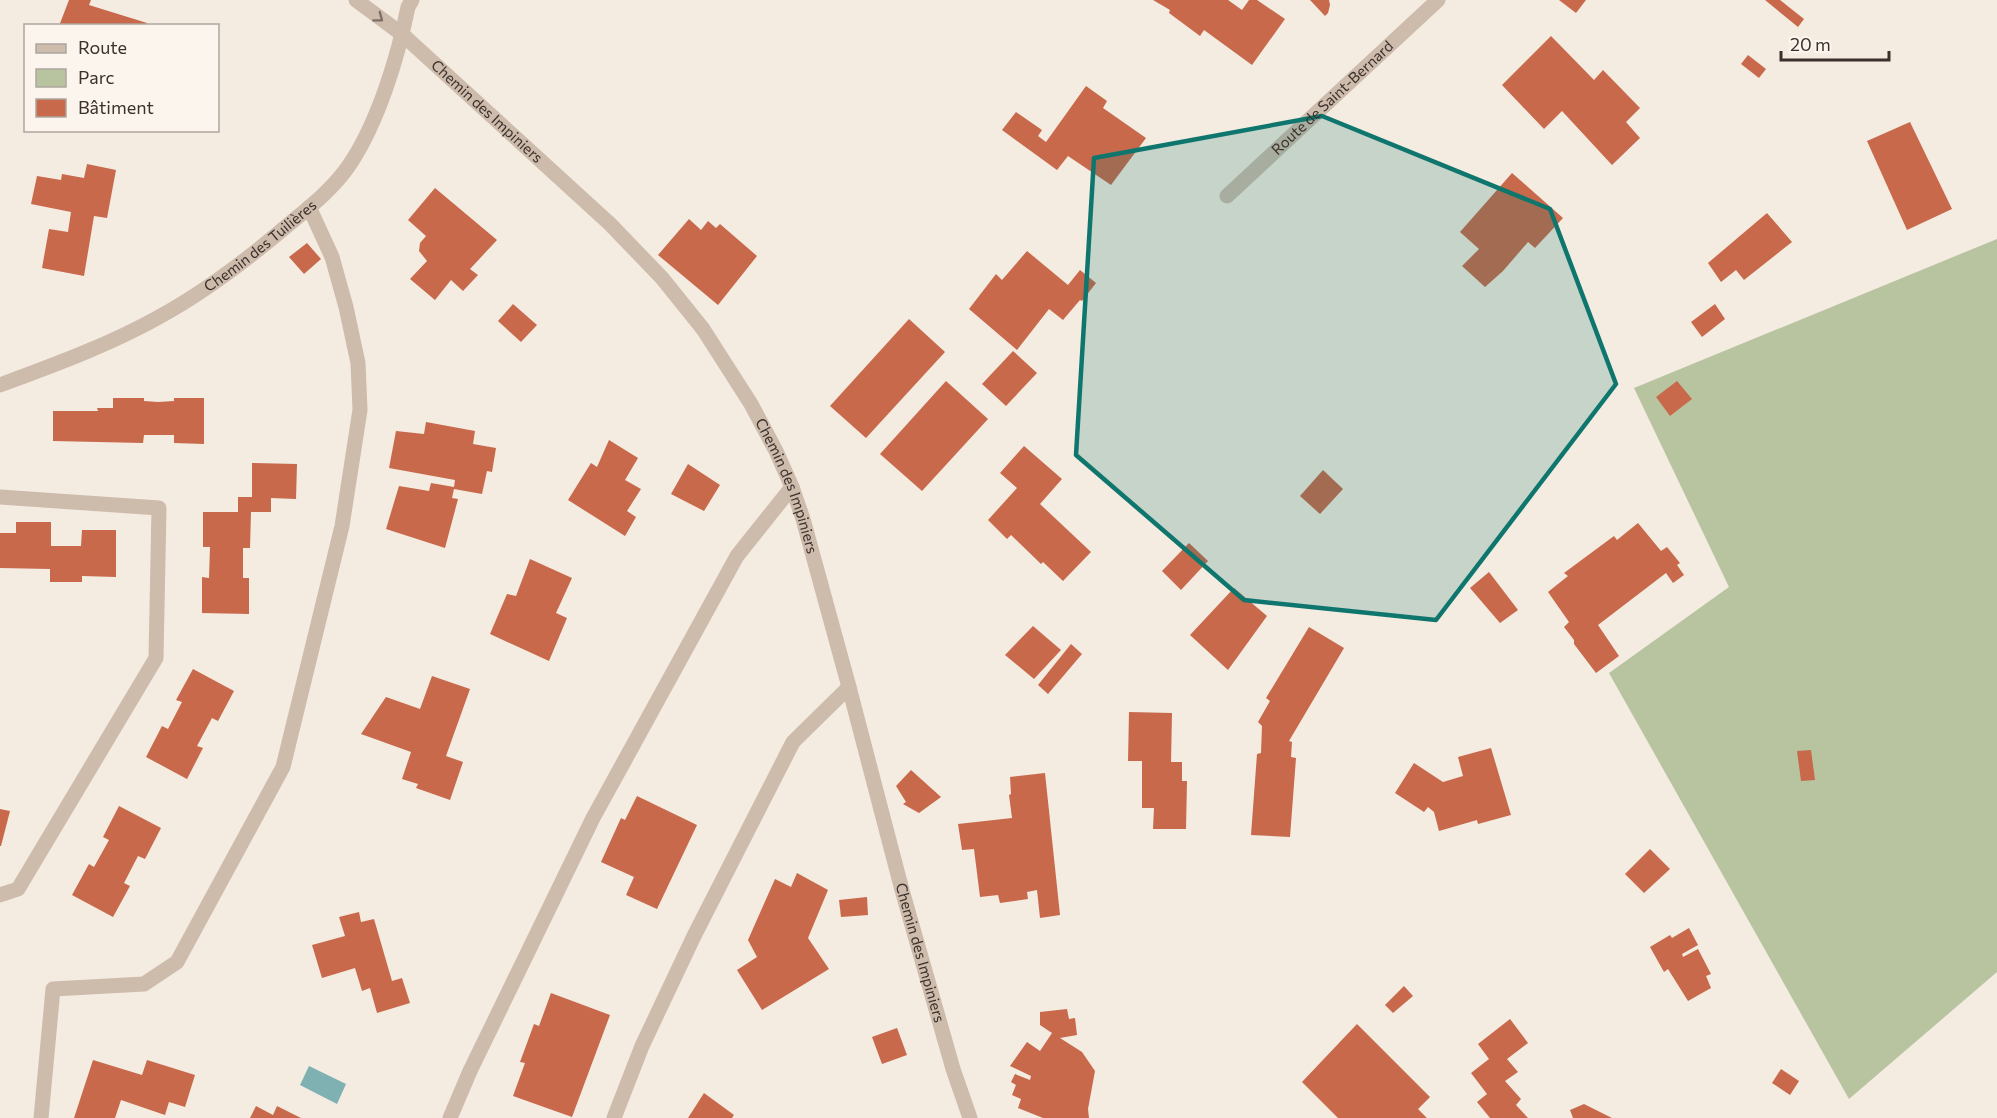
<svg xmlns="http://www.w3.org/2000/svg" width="1997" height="1118" viewBox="0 0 1997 1118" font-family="Commissioner,sans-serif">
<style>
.green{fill:#b8c4a0}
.water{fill:#7fb0b2}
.building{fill:#c8694b}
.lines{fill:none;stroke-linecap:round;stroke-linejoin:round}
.minor{stroke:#cdbbac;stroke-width:15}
.oneway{stroke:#7d6f65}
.marked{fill:#0f766e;fill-opacity:0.2;stroke:#0f766e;stroke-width:4.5;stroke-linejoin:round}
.labels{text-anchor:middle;stroke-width:5;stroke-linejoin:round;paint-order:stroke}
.street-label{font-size:15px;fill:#3b302b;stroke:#fbf5ee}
</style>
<rect width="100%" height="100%" fill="#f4ebe1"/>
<path class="green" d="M1997 239V972L1849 1099 1609 673 1729 587 1634 388Z"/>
<path class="water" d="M309 1066 346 1084 337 1104 300 1085Z"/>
<g class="building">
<path d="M69 0H91L89 5 147 23V26H59Z"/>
<path d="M1153 0H1228L1242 10 1249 0H1257L1285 19 1252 65 1204 30 1200 36 1169 13 1170 10Z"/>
<path d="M1310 0H1329L1330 5 1328 13 1325 16Z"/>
<path d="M1559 0H1586L1576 13Z"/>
<path d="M1765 0H1780L1804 19 1798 27Z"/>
<path d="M1551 36 1594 80 1603 70 1640 108 1626 122 1640 138 1612 165 1562 111 1544 129 1502 85Z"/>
<path d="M1748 55 1766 69 1759 78 1741 64Z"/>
<path d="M1086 86 1107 101 1103 108 1146 138 1111 185 1068 156 1057 170 1002 130 1016 112 1042 130 1038 136 1046 142Z"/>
<path d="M1910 122 1952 209 1907 230 1867 141Z"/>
<path d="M87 164 116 170 107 218 94 216 84 276 42 268 49 229 68 232 71 212 31 204 37 176 61 180 62 174 84 178Z"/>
<path d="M1512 173 1563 218 1535 248 1528 242 1503 271 1485 287 1462 266 1479 249 1460 232Z"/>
<path d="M435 188 497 240 470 269 478 275 463 291 451 280 435 300 410 279 427 261 419 251 420 243 426 236 408 220Z"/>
<path d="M1767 213 1792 242 1744 280 1736 270 1721 282 1708 263Z"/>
<path d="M689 219 701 230 708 221 716 228 720 224 757 256 718 305 658 255Z"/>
<path d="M307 243 321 259 304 274 289 257Z"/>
<path d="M1027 251 1068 285 1080 270 1096 283 1082 301 1080 300 1063 320 1049 309 1017 350 969 309 996 274 1002 280Z"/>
<path d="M513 304 537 325 521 342 498 321Z"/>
<path d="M1715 304 1725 319 1702 337 1691 322Z"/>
<path d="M909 319 945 352 866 438 830 406Z"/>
<path d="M1013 351 1037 373 1006 406 982 384Z"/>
<path d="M946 381 988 419 922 491 880 454Z"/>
<path d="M1677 381 1692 399 1670 416 1656 397Z"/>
<path d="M113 398H144V401L158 402 174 401V398H204V444L174 443V435H144L143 443 53 441V411H98L97 408H113Z"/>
<path d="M426 422 475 431 473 444 496 448 492 472 487 471 482 494 454 489 452 498 458 499 445 548 386 529 399 486 429 491 431 483 454 487 455 480 389 468 396 431 424 434Z"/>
<path d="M609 440 638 458 625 480 641 489 627 511 636 517 625 536 568 500 591 463 597 467Z"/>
<path d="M1024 446 1062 479 1040 504 1091 552 1063 581 1043 562 1041 564 1011 535 1007 539 988 520 1017 488 1000 473Z"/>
<path d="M252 463 297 464 296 499 271 498V512H251L250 548H243V578H249V614L202 613V577L209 578 210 547H203V512H238V497H252Z"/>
<path d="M688 464 720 485 704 511 671 494Z"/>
<path d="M1323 470 1343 489 1320 514 1300 496Z"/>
<path d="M16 522H51V546H81L82 530H116V577L82 576V582H50V569L0 568V533H16Z"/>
<path d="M1638 523 1661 551 1667 547 1680 563 1677 565 1684 575 1673 583 1666 573 1598 625 1619 656 1596 673 1574 644V640L1564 627 1569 622 1548 592 1568 576 1564 573 1614 536 1617 540Z"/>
<path d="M1189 543 1208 561 1181 590 1162 571Z"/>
<path d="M530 559 572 578 556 613 567 618 549 661 490 634 507 594 516 596Z"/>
<path d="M1489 572 1518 610 1500 623 1470 588Z"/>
<path d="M1234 588 1267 616 1228 670 1190 635Z"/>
<path d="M1033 626 1061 650 1034 679 1005 655Z"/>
<path d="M1309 627 1344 648 1289 741 1292 742 1291 757 1296 758 1290 837 1251 835 1257 754 1261 753 1262 726 1258 722 1270 701 1266 698Z"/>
<path d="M1071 644 1082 654 1048 694 1038 685Z"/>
<path d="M193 669 234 691 218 721 212 718 197 746 203 748 187 779 146 757 162 726 168 729 182 702 176 700Z"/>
<path d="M432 676 470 689 446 756 463 762 450 800 416 788 418 784 402 779 411 752 361 734 386 697 420 709Z"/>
<path d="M1129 712 1172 713 1171 762H1182V781H1187L1186 829H1153L1154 808H1142V761H1128Z"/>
<path d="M1491 748 1511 815 1478 824 1477 820 1439 831 1434 812 1428 807 1424 812 1395 793 1414 763 1443 782 1463 776 1458 757Z"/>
<path d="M1811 750 1815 780 1801 781 1797 751Z"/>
<path d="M911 770 941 797 919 813 903 804 906 802 896 786Z"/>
<path d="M1045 773 1060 915 1040 918 1037 890 1027 892 1028 899 1000 903 998 895 980 897 974 849 962 850 958 824 1012 818 1009 795 1011 794 1010 777Z"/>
<path d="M637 796 697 825 657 909 626 895 634 877 601 862 621 818 625 820Z"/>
<path d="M119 806 161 828 145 859 138 856 124 883 130 886 113 917 72 895 89 864 94 867 109 840 103 837Z"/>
<path d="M0 809 10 811 1 846H0Z"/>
<path d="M1650 849 1670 869 1644 893 1625 874Z"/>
<path d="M797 873 828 890 808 938 829 969 762 1010 737 970 757 957 748 940 775 879 791 887Z"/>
<path d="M867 897 868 915 841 917 839 900Z"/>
<path d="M359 912 361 922 374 919 392 981 402 978 410 1003 377 1013 370 988 362 991 355 968 322 978 312 945 345 936 339 917Z"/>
<path d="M1689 928 1698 945 1682 954 1683 957 1698 949 1711 974 1706 976 1711 988 1688 1001 1668 969 1664 972 1650 947 1670 935 1672 938Z"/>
<path d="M1404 986 1413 996 1393 1013 1385 1005Z"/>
<path d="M551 993 610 1015 572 1117 513 1096 525 1063 520 1062 534 1024 539 1026Z"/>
<path d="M1067 1009 1069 1019 1075 1018 1077 1035 1060 1038 1082 1052 1095 1071 1088 1109 1089 1118H1043L1018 1108 1021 1099 1012 1095 1016 1085 1011 1082 1015 1074 1030 1080 1031 1076 1010 1066 1027 1042 1040 1051 1052 1033 1040 1025V1012Z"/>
<path d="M1510 1019 1528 1043 1507 1059 1518 1072 1505 1081 1521 1099 1516 1105 1528 1118H1490L1477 1102 1487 1094 1471 1073 1489 1059 1478 1044Z"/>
<path d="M1357 1024 1430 1097 1418 1109 1427 1118H1338L1302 1082Z"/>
<path d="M897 1028 907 1055 882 1064 872 1037Z"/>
<path d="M93 1060 142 1075 147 1060 195 1075 185 1107 169 1102 165 1115 121 1100 115 1118H74Z"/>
<path d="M1781 1069 1799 1081 1790 1095 1772 1083Z"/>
<path d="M704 1093 734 1115 732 1118H688Z"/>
<path d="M1584 1104 1612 1118H1573L1570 1110Z"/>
<path d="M256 1106 273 1115 277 1106 301 1118H250Z"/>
</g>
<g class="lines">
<g class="minor">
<path id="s1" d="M356 0 403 35 610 224 662 278 703 329 751 404 776 451 792 487 803 519 849 687 902 890 953 1069 970 1118"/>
<path id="s2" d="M1227 196 1438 0"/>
<path id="s3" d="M0 385C54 365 109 345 159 317 205 292 248 259 288 225 310 207 334 188 350 164 378 122 398 57 408 7L412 0"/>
<path d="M0 497 159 508 156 658 18 889 0 895"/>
<path d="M41 1118 53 989 144 984 177 962 283 767 342 526 360 410 358 363 346 307 332 257 309 207"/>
<path d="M450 1118 470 1071 593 818 737 556 792 487"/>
<path d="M614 1118 642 1046 694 936 793 742 849 687"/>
</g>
</g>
<defs><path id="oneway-chevron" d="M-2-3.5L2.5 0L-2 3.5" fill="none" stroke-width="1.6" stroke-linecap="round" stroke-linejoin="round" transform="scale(1.5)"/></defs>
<use class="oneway" href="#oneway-chevron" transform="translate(379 18) rotate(37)"/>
<path class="marked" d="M1322 116 1550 209 1616 384 1436 620 1244 600 1076 455 1094 158Z"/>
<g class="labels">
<g class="street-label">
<text dy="5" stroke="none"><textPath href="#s2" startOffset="144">Route de Saint-Bernard</textPath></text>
<text dy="5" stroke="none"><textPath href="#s1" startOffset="172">Chemin des Impiniers</textPath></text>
<text dy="5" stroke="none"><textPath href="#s3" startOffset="297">Chemin des Tuilières</textPath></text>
<text dy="5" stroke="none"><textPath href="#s1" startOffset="658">Chemin des Impiniers</textPath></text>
<text dy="5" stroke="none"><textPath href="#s1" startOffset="1144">Chemin des Impiniers</textPath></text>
</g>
</g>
<rect x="24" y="24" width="195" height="108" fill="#fbf5ee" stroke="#aea6a0" stroke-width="1.5"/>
<rect x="36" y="44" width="30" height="9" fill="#cdbbac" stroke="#aea6a0" stroke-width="1.5"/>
<text x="78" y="54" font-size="18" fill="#3b302b">Route</text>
<rect x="36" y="69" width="30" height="18" fill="#b8c4a0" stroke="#aea6a0" stroke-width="1.5"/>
<text x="78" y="84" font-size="18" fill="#3b302b">Parc</text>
<rect x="36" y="99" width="30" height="18" fill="#c8694b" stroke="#aea6a0" stroke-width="1.5"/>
<text x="78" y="114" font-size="18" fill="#3b302b">Bâtiment</text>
<path d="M1781 51v9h108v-9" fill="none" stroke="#3b302b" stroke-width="3"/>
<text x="1790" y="51" font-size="18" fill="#3b302b" stroke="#fbf5ee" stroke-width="4.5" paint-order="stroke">20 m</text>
</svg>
